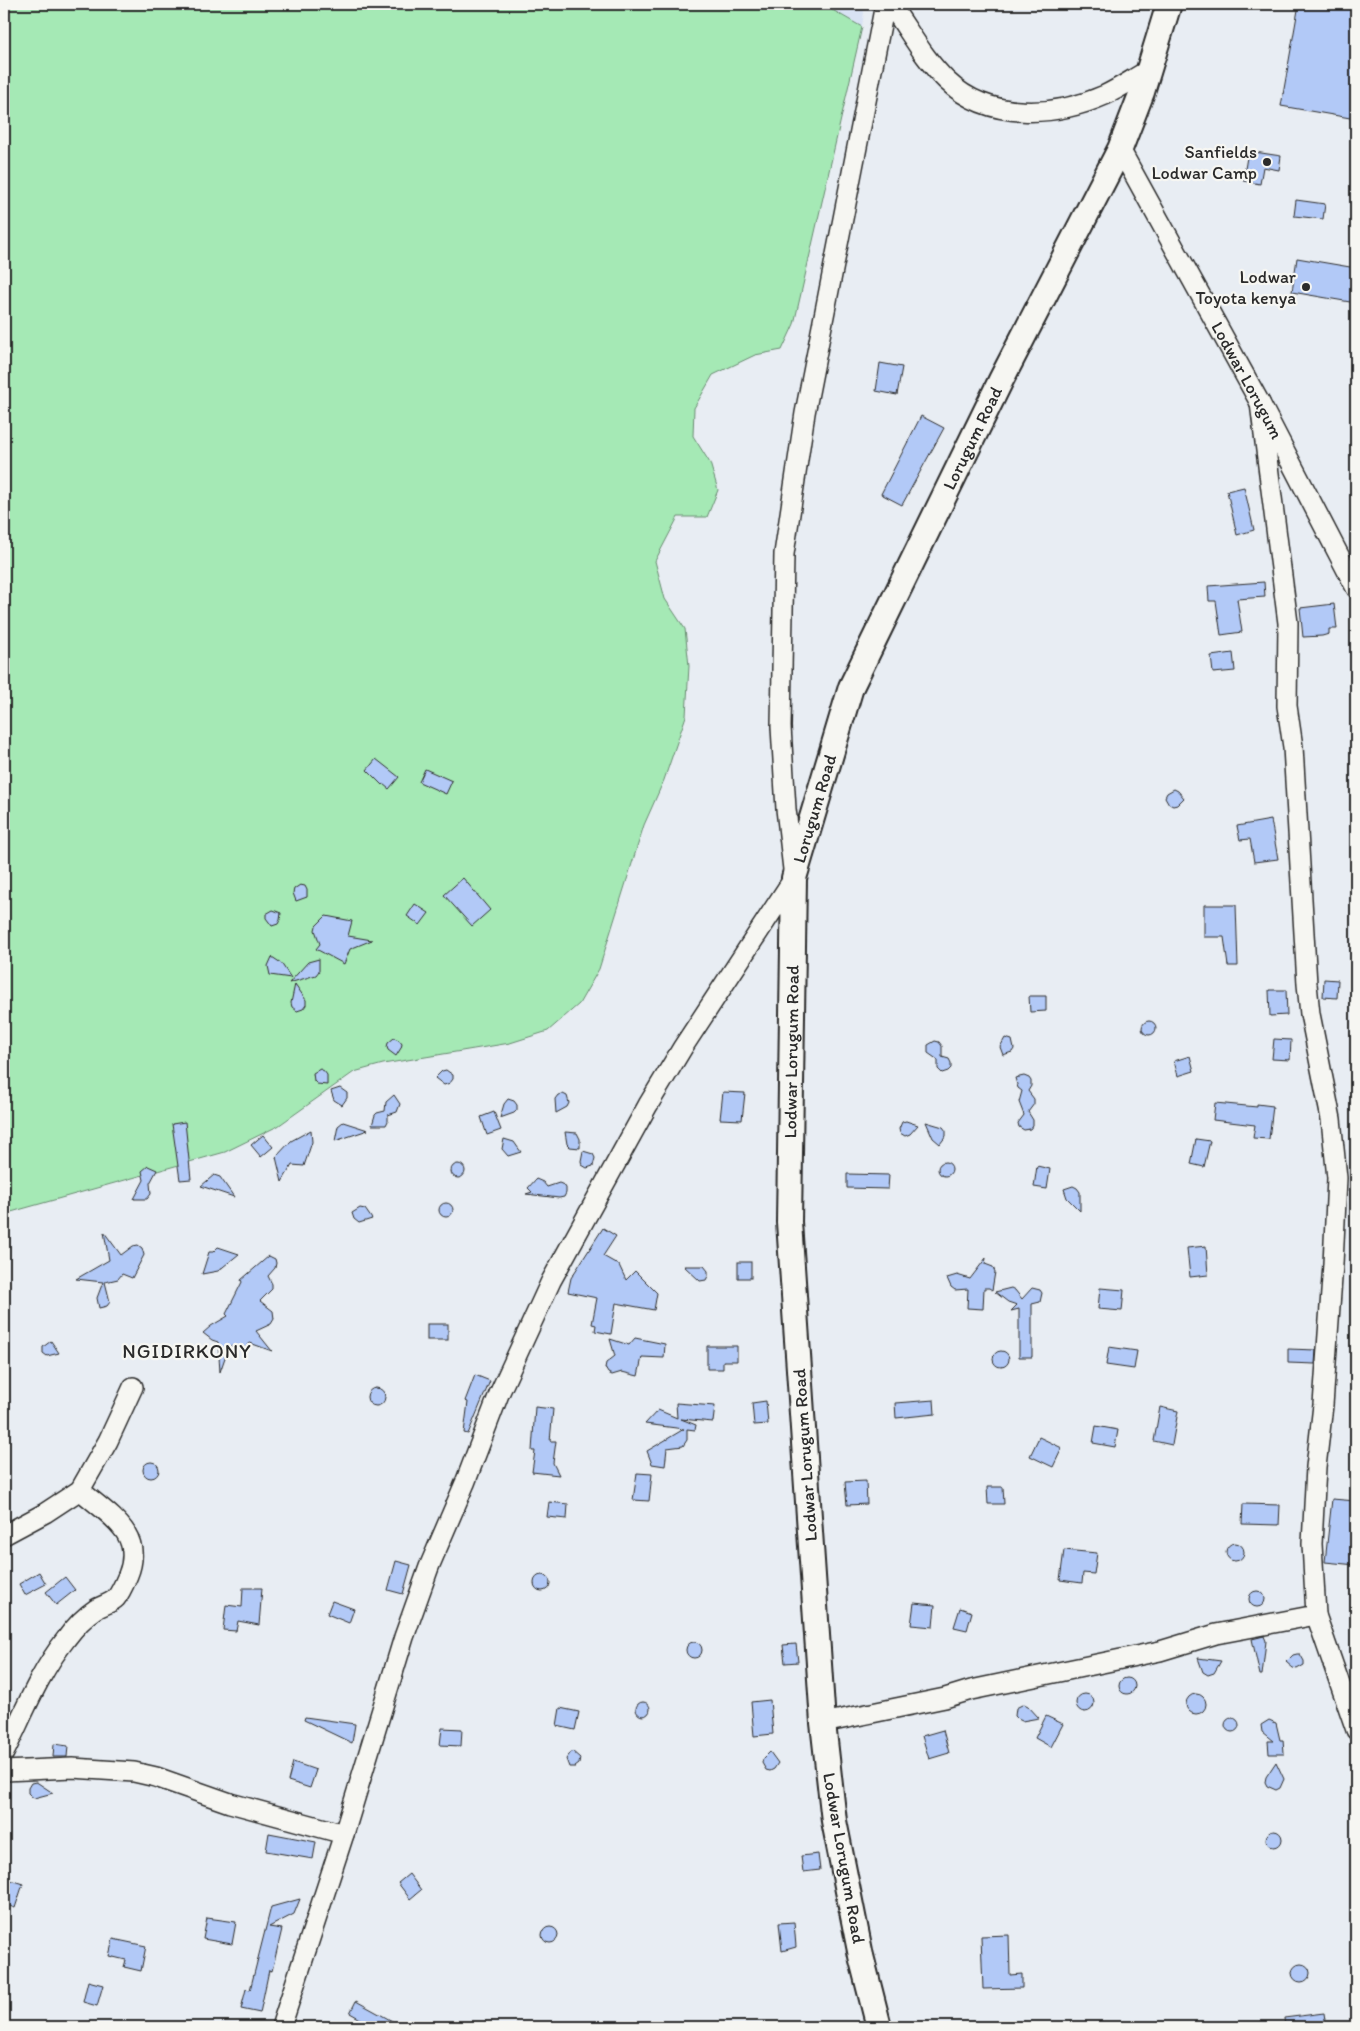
<svg xmlns="http://www.w3.org/2000/svg" width="1360" height="2031" viewBox="0 0 1360 2031" font-family="Itim,sans-serif">
<style>
.built{fill:#d8e2f4}
.green{fill:#a5e9b5;stroke:#688a70}
.building{fill:#b2c9f7;stroke:#2b2b2b}
.lines{fill:none;stroke-linecap:round;stroke-linejoin:round}
.minor-casing{stroke:#2b2b2b;stroke-width:22}
.major-casing{stroke:#2b2b2b;stroke-width:28}
.minor{stroke:#f6f6f2;stroke-width:19}
.major{stroke:#f6f6f2;stroke-width:24}
.poi-dot{fill:#2b2b2b;stroke:#f6f6f2;stroke-width:2}
.labels{text-anchor:middle;stroke-width:4.5;stroke-linejoin:round;paint-order:stroke}
.poi-label{font-size:18px;fill:#2b2b2b;stroke:#f6f6f2;text-anchor:end}
.street-label{font-size:18px;fill:#2b2b2b;stroke:#f6f6f2}
.quarter-label{font-size:20px;letter-spacing:1px;fill:#2b2b2b;stroke:#f6f6f2}
</style>
<rect width="100%" height="100%" fill="#e8edf3"/>
<filter id="ink" filterUnits="userSpaceOnUse"><feTurbulence type="fractalNoise" baseFrequency=".02" numOctaves="2"/><feDisplacementMap in="SourceGraphic" scale="10" xChannelSelector="R" yChannelSelector="G"/><feConvolveMatrix kernelMatrix="1 2 1 2 8 2 1 2 1" color-interpolation-filters="sRGB"/></filter>
<g filter="url(#ink)">
<path class="built" d="M822 4H865L862 27 843 16Z"/>
<path class="green" d="M4 4H822L862 27 794 324 782 350 755 355 713 375 694 408 693 436 710 463 718 490 707 517H678L655 561 665 599 685 629 689 666 686 716 664 780 644 825 599 969 579 1004 548 1031 510 1043 383 1064 354 1072 278 1126 225 1152 4 1214Z"/>
<g class="building">
<path d="M1299 4H1356V119L1281 106Z"/>
<path d="M1248 151 1281 156 1279 170 1263 167 1260 184 1243 181Z"/>
<path d="M1296 200 1325 204 1323 219 1294 216Z"/>
<path d="M1297 258 1356 268V303L1292 292Z"/>
<path d="M880 363 902 367 897 395 876 391Z"/>
<path d="M921 416 944 428 902 505 881 494Z"/>
<path d="M1244 487 1254 530 1237 535 1227 491Z"/>
<path d="M1264 582 1265 597 1237 599 1242 632 1221 635 1216 601H1209L1208 586Z"/>
<path d="M1334 604 1337 629H1329V634L1322 636 1303 637 1300 608Z"/>
<path d="M1233 653 1235 671 1213 673 1211 656Z"/>
<path d="M376 759 399 777 389 789 383 784 382 785 367 770Z"/>
<path d="M425 769 452 781 446 794 419 782Z"/>
<path d="M1174 789 1178 791 1184 798 1177 805 1173 806 1169 804 1165 797 1167 793Z"/>
<path d="M1271 820 1278 859 1254 862 1250 839 1240 840 1237 826Z"/>
<path d="M463 878 490 910 472 926 444 895Z"/>
<path d="M300 885 305 886 307 890V897L296 901 293 893 294 889Z"/>
<path d="M415 904 429 913 420 925 407 916Z"/>
<path d="M1204 905H1236L1238 966H1228L1224 937H1204Z"/>
<path d="M273 910 281 913 280 920 278 924 272 926 266 918V914Z"/>
<path d="M326 916 352 921 348 936 372 940 350 949 344 964 316 949 320 944 315 930 316 926Z"/>
<path d="M272 957 281 963 291 978 270 975 268 966Z"/>
<path d="M319 959V971L316 975 289 983 308 962Z"/>
<path d="M1324 979 1338 980 1337 998 1323 997Z"/>
<path d="M295 984 306 1000V1005L303 1009 297 1011 292 1007 291 1003Z"/>
<path d="M1269 990H1286L1287 1015 1270 1016Z"/>
<path d="M1029 996H1046V1011L1030 1012Z"/>
<circle cx="1149" cy="1028" r="7"/>
<path d="M394 1038 399 1040 402 1044 401 1048 396 1056 388 1050 387 1047 388 1043Z"/>
<path d="M1005 1038 1012 1040 1014 1049 1012 1052 1003 1055 1000 1047Z"/>
<path d="M1274 1039 1291 1040 1290 1060 1272 1059Z"/>
<path d="M935 1041 939 1042 942 1046V1057L949 1059 951 1063V1068L948 1071 942 1073 938 1069V1060L928 1053V1045Z"/>
<path d="M1190 1056 1194 1071 1178 1076 1174 1061Z"/>
<path d="M320 1069 324 1071 327 1075V1085L317 1084 314 1081 313 1073Z"/>
<path d="M446 1070 453 1075V1079L450 1083 444 1085 435 1078 442 1071Z"/>
<path d="M1024 1076 1029 1078 1031 1081V1086L1028 1091 1034 1099V1104L1028 1112 1033 1120V1125L1030 1129 1024 1130 1019 1127 1018 1123 1024 1115 1019 1102 1022 1091 1018 1088 1015 1078Z"/>
<path d="M340 1088 347 1093V1098L342 1105 334 1100 331 1091Z"/>
<path d="M723 1092 745 1093 742 1120 720 1119Z"/>
<path d="M563 1094 567 1096 569 1103 567 1107 556 1113 555 1099 558 1095Z"/>
<path d="M394 1095 400 1104 397 1112 388 1115V1121L386 1125H372L375 1115 377 1113 385 1111 386 1102Z"/>
<path d="M508 1099 514 1101 517 1105V1110L514 1113 500 1118 504 1104Z"/>
<path d="M1215 1103 1257 1107V1104L1273 1106 1269 1139 1253 1138 1255 1125 1213 1120Z"/>
<path d="M494 1112 501 1130 487 1135 481 1117Z"/>
<path d="M906 1121 918 1125 910 1134 905 1136 900 1133 899 1129 902 1122Z"/>
<path d="M185 1122 191 1179 180 1180 172 1124Z"/>
<path d="M343 1122 368 1130 335 1141 338 1126Z"/>
<path d="M926 1122 943 1127 946 1131V1136L940 1144 933 1138Z"/>
<path d="M311 1130 312 1142 304 1166 292 1165 282 1182 276 1157 291 1141Z"/>
<path d="M565 1132 577 1133 580 1139V1148L570 1147 567 1144Z"/>
<path d="M263 1135 273 1147 261 1157 251 1145Z"/>
<path d="M504 1139 514 1142 521 1152 508 1156 502 1149Z"/>
<path d="M1196 1139 1210 1141 1204 1167 1191 1164Z"/>
<path d="M583 1151 593 1154 595 1158 593 1166 587 1168 582 1165 581 1161Z"/>
<circle cx="945" cy="1169" r="7"/>
<circle cx="458" cy="1171" r="7"/>
<path d="M148 1166 157 1170 150 1183 151 1194 147 1199H134L144 1180 142 1171Z"/>
<path d="M1037 1166 1050 1169 1047 1189 1034 1187Z"/>
<path d="M847 1174 889 1175 888 1189 847 1188Z"/>
<path d="M214 1175 220 1177 234 1197 201 1186Z"/>
<path d="M536 1179 543 1182 547 1187 559 1183 564 1185 566 1188V1193L564 1197 559 1198 526 1194 532 1192 528 1188Z"/>
<path d="M1073 1186 1077 1188 1080 1192V1211L1067 1198 1064 1189Z"/>
<circle cx="446" cy="1210" r="7"/>
<path d="M360 1208 365 1209 372 1219 359 1223 354 1219 352 1213Z"/>
<path d="M603 1228 616 1236 603 1256 619 1265 626 1280 635 1271 657 1293 654 1310 616 1303 611 1334 595 1331 596 1325 592 1324 597 1298 568 1292 571 1278Z"/>
<path d="M104 1232 121 1255 133 1246 138 1245 142 1248 144 1255 132 1278 122 1274 118 1279 105 1282 110 1302 107 1306 99 1308 97 1298 103 1282 76 1279 109 1260Z"/>
<path d="M1206 1246 1208 1275 1190 1277 1187 1248Z"/>
<path d="M218 1247 239 1254 218 1271 202 1274 209 1252H213Z"/>
<path d="M269 1256 275 1259 276 1263 275 1268 268 1276 272 1284V1289L260 1301 273 1311 274 1319 271 1324 256 1331 272 1351 250 1343 246 1348 229 1346 220 1372 218 1342 212 1340 203 1333 211 1326 228 1316 226 1314 242 1282 241 1280Z"/>
<path d="M986 1258 985 1264 993 1267 995 1272 992 1290 989 1288H984L983 1309 967 1308 968 1289 955 1290 951 1287 947 1278 957 1275 970 1279Z"/>
<rect x="738" y="1262" width="13" height="16"/>
<path d="M684 1266H704L708 1271V1276L706 1280 700 1281Z"/>
<path d="M1011 1288 1015 1290 1022 1299 1032 1288 1040 1290 1042 1293 1040 1302 1032 1304V1357H1019V1309L1011 1311 1017 1305 1008 1302 995 1292Z"/>
<path d="M1100 1288 1124 1290 1122 1311 1098 1309Z"/>
<rect x="427" y="1324" width="21" height="16"/>
<path d="M635 1338 665 1344 664 1358 642 1357 638 1376 622 1372 612 1375 608 1373 605 1368 606 1363 615 1356 610 1339 629 1345Z"/>
<path d="M51 1341 59 1353 47 1356 43 1353V1347Z"/>
<path d="M707 1346H737V1361H723V1369H707Z"/>
<path d="M1109 1347 1137 1351 1134 1369 1106 1365Z"/>
<path d="M1288 1349 1316 1350 1315 1364 1288 1363Z"/>
<circle cx="1001" cy="1359" r="8"/>
<path d="M475 1375 490 1381 468 1434 464 1433 468 1402 465 1401Z"/>
<circle cx="376" cy="1397" r="9"/>
<path d="M934 1400 935 1414 896 1418 895 1403Z"/>
<path d="M766 1401 768 1424 754 1425 752 1403Z"/>
<path d="M676 1403 715 1406 713 1422 681 1419 696 1425 695 1430 687 1429V1440L683 1446 667 1448 665 1466 652 1464 647 1451 684 1429 645 1424 658 1410 677 1418Z"/>
<path d="M535 1407 553 1409 550 1441H556L553 1463 559 1475 532 1472 535 1451H532Z"/>
<path d="M1160 1407 1178 1411 1172 1445 1154 1441Z"/>
<path d="M1096 1426 1118 1430 1115 1447 1093 1443Z"/>
<path d="M1039 1437 1062 1448 1053 1467 1030 1456Z"/>
<circle cx="151" cy="1470" r="8"/>
<path d="M637 1473 652 1474 649 1501 633 1500Z"/>
<path d="M866 1481 867 1504 847 1505 845 1482Z"/>
<path d="M987 1487H1003L1004 1504H988Z"/>
<path d="M1332 1499 1356 1501V1565L1325 1562Z"/>
<path d="M549 1502 568 1504 567 1519 547 1517Z"/>
<path d="M1243 1504 1280 1505 1279 1525 1242 1524Z"/>
<circle cx="1235" cy="1552" r="9"/>
<path d="M1064 1550 1097 1553 1094 1574 1083 1573 1082 1583 1060 1580Z"/>
<path d="M396 1561 411 1565 403 1594 388 1590Z"/>
<path d="M39 1572 46 1584 25 1595 19 1584Z"/>
<circle cx="542" cy="1583" r="8"/>
<path d="M65 1577 75 1590 56 1605 46 1592Z"/>
<path d="M243 1588H262L259 1625 238 1621 236 1631 223 1630 226 1605 242 1607Z"/>
<circle cx="1257" cy="1599" r="8"/>
<path d="M332 1601 354 1609 349 1623 327 1614Z"/>
<path d="M914 1603 935 1605 933 1627 911 1625Z"/>
<path d="M960 1608 972 1612 967 1630 954 1627Z"/>
<path d="M1264 1636 1266 1641 1262 1675H1260L1252 1639Z"/>
<circle cx="694" cy="1650" r="8"/>
<path d="M796 1644 798 1662 785 1663 783 1645Z"/>
<path d="M1297 1654H1300L1304 1661V1665L1297 1669 1293 1668 1286 1662 1293 1655Z"/>
<path d="M1198 1658 1221 1661 1214 1673 1208 1675 1203 1672Z"/>
<circle cx="1127" cy="1686" r="8"/>
<circle cx="1196" cy="1704" r="10"/>
<circle cx="1085" cy="1703" r="9"/>
<path d="M770 1700 773 1734 754 1736 751 1702Z"/>
<circle cx="643" cy="1709" r="7"/>
<path d="M1024 1704 1028 1706 1039 1718 1022 1721 1018 1719 1015 1716 1016 1708Z"/>
<path d="M560 1708 579 1712 575 1730 557 1726Z"/>
<path d="M1046 1716 1063 1724 1051 1747 1035 1738Z"/>
<path d="M305 1717 355 1724 352 1743 304 1720Z"/>
<circle cx="1232" cy="1725" r="7"/>
<path d="M1269 1720 1276 1723 1280 1740H1283L1284 1754H1269L1268 1741H1273L1262 1732 1261 1725Z"/>
<path d="M442 1728 462 1729 461 1746 440 1745Z"/>
<path d="M943 1730 949 1753 929 1759 922 1736Z"/>
<path d="M54 1744 68 1746 67 1757H53Z"/>
<path d="M572 1751 580 1758 579 1764 575 1767H569L566 1759Z"/>
<path d="M770 1752 778 1763 774 1769 770 1771 766 1770 762 1763 763 1759Z"/>
<path d="M293 1762 316 1770 310 1788 288 1781Z"/>
<path d="M1276 1762 1284 1779 1280 1788 1276 1790 1267 1786 1265 1782 1266 1777Z"/>
<path d="M36 1782 38 1783 53 1793 34 1798 31 1796 28 1793V1788L31 1783Z"/>
<circle cx="1274" cy="1839" r="8"/>
<path d="M269 1833 316 1842 313 1859 266 1851Z"/>
<path d="M818 1854 820 1870 803 1872 801 1856Z"/>
<path d="M409 1874 421 1890 410 1899 398 1883Z"/>
<path d="M7 1879 23 1884 15 1908 4 1904V1888Z"/>
<path d="M300 1899 294 1914 269 1927 282 1929 272 1971 269 1970 260 2013 241 2009 246 1989 250 1990 271 1907Z"/>
<path d="M207 1918 236 1922 232 1944 203 1939Z"/>
<path d="M794 1922 796 1947 782 1951 779 1923Z"/>
<circle cx="550" cy="1935" r="8"/>
<path d="M1009 1935 1010 1975 1022 1974V1988L983 1989 981 1936Z"/>
<path d="M113 1939 146 1946 141 1971 124 1967 126 1960 109 1956Z"/>
<circle cx="1301" cy="1973" r="9"/>
<path d="M88 1981 103 1985 97 2006 83 2002Z"/>
<path d="M356 2001 403 2027H375L350 2013Z"/>
<path d="M1324 2013 1326 2027H1285L1284 2018Z"/>
</g>
<g class="lines">
<defs>
<g id="minor">
<path d="M890 4C909 30 923 58 947 81 989 121 1055 117 1105 95 1120 88 1134 78 1149 70"/>
<path id="s1" d="M1120 149 1260 403 1356 588"/>
<path d="M1260 403 1288 623 1287 706 1293 747 1307 984 1310 1014 1331 1119 1337 1178 1333 1264 1323 1405 1316 1467 1312 1544 1316 1615 1356 1730"/>
<path d="M4 1535 45 1513 80 1490 108 1441 133 1387"/>
<path d="M823 1723 945 1698 971 1690 1160 1651 1216 1634 1316 1615"/>
<path d="M4 1753C23 1715 39 1673 66 1639 74 1628 84 1617 96 1609 102 1605 110 1604 116 1598 121 1592 125 1582 128 1575 145 1533 108 1515 80 1490"/>
<path d="M4 1771 72 1768 134 1772 156 1777 230 1803 344 1834"/>
<path d="M281 2027 344 1834 404 1637 429 1567 465 1483 499 1394 551 1281 648 1105 683 1047 794 878 786 809 781 727 784 554 805 413 885 4"/>
</g>
<g id="major">
<path id="s2" d="M879 2027 861 1956 834 1821 823 1723 789 1222 794 878 851 687 1001 380 1120 149 1142 92 1169 4"/>
</g>
</defs>
<use href="#minor" class="minor-casing"/>
<use href="#major" class="major-casing"/>
<use href="#minor" class="minor"/>
<use href="#major" class="major"/>
</g>
</g>
<g class="poi-dot">
<circle cx="1267" cy="162" r="5"/>
<circle cx="1306" cy="287" r="5"/>
</g>
<g class="labels">
<g class="poi-label">
<text x="1257" y="158">Sanfields<tspan x="1257" dy="21">Lodwar Camp</tspan></text>
<text x="1296" y="283">Lodwar<tspan x="1296" dy="21">Toyota kenya</tspan></text>
</g>
<g class="street-label">
<text dy="6" stroke="none"><textPath href="#s1" startOffset="264">Lodwar Lorugum</textPath></text>
<text dy="6" stroke="none"><textPath href="#s2" startOffset="1632">Lorugum Road</textPath></text>
<text dy="6" stroke="none"><textPath href="#s2" startOffset="1228">Lorugum Road</textPath></text>
<text dy="6" stroke="none"><textPath href="#s2" startOffset="982">Lodwar Lorugum Road</textPath></text>
<text transform="translate(805 1455) rotate(-94)" y="6">Lodwar Lorugum Road</text>
<text transform="translate(844 1858) rotate(80)" y="6">Lodwar Lorugum Road</text>
</g>
<g class="quarter-label">
<text x="187" y="1358">NGIDIRKONY</text>
</g>
</g>
<rect width="1360" height="2031" fill="none" stroke="#f6f6f2" stroke-width="20"/>
<rect x="10" y="10" width="1340" height="2011" fill="none" stroke="#2b2b2b" stroke-width="2" filter="url(#ink)"/>
</svg>
